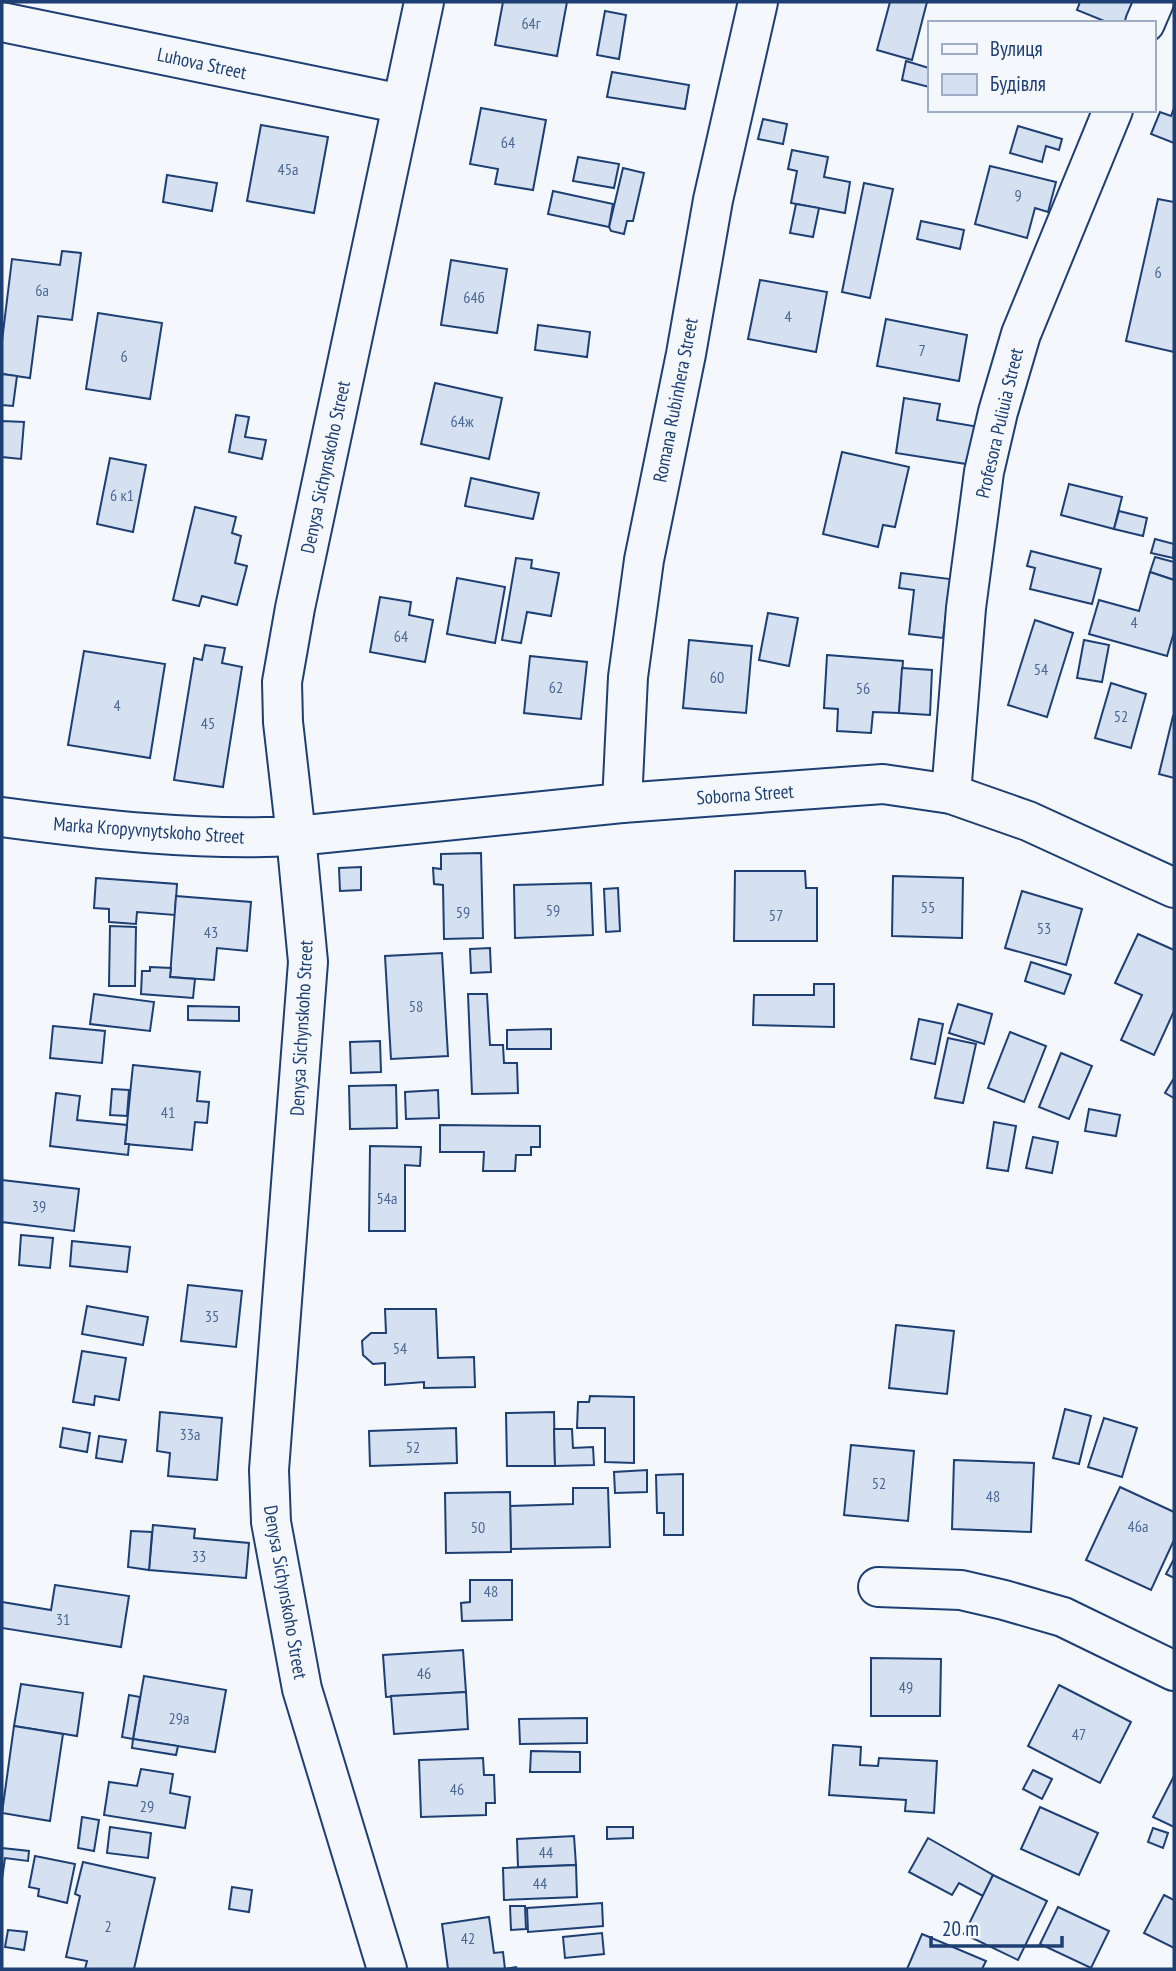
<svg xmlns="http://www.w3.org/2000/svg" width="1176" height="1971" viewBox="0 0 1176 1971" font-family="'PT Sans Narrow',sans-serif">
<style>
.building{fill:#d5e0f0;stroke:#1d3f73;stroke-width:2}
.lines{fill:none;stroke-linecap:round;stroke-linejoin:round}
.minor-casing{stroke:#1d3f73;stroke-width:42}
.tertiary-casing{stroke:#1d3f73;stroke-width:42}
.minor{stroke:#f4f7fb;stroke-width:38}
.tertiary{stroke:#f4f7fb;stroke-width:38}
.labels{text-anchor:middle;stroke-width:5;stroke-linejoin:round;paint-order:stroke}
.number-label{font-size:16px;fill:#4b6792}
.street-label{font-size:19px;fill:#1d3f73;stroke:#f4f7fb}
</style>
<rect width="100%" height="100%" fill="#f4f7fb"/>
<g class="building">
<path d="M503 2H567L557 56 495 45Z"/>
<path d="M890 2H927L912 60 877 50Z"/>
<path d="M1080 2H1137L1129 23H1109L1077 10Z"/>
<path d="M605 11 626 15 619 59 597 55Z"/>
<path d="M906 61 929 68V87L902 80Z"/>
<path d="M612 72 689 85 685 109 607 97Z"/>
<path d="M481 108 546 120 533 190 495 184 498 169 470 164Z"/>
<path d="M1174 108V143L1151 134 1160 112 1171 116Z"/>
<path d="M763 119 787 124 783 144 758 139Z"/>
<path d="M261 125 328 137 314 213 247 201Z"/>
<path d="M1018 126 1062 139 1059 150 1046 146 1042 162 1010 153Z"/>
<path d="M792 150 828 157 824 177 850 182 845 213 791 203 797 171 788 169Z"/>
<path d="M578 157 619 164 614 188 573 181Z"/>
<path d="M990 166 1056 182 1048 212 1035 208 1027 238 975 224Z"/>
<path d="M623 168 644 173 633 221H627L624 234 611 231 609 227Z"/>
<path d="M167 175 217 183 212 211 163 202Z"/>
<path d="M864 183 893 189 870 298 842 292Z"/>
<path d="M553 191 613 204 609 227 548 214Z"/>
<path d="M1158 199 1174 202V352L1126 341Z"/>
<path d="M796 204 819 208 813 237 790 233Z"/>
<path d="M921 221 964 230 960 249 917 239Z"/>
<path d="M62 251 81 253 72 320 38 316 30 378 2 374V341L12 259 60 265Z"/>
<path d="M451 260 507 269 497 333 441 325Z"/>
<path d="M760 280 827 292 816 352 748 339Z"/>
<path d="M98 313 162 323 150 399 86 389Z"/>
<path d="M886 319 967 335 959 381 877 366Z"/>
<path d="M538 325 590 332 587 357 535 350Z"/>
<path d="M2 374 17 376 13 406 2 405Z"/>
<path d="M435 383 502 398 489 459 421 444Z"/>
<path d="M904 398 940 404 937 420 985 428 979 466 896 453Z"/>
<path d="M236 415 249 417 245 437 266 440 262 459 229 452Z"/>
<path d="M2 421 24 422 21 459 2 457Z"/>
<path d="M842 452 909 467 895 527 883 525 878 547 823 534Z"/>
<path d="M110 458 146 465 133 532 97 524Z"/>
<path d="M471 478 539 493 533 519 465 506Z"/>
<path d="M1069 484 1122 497 1114 529 1061 515Z"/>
<path d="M195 507 236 517 232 533 241 536 235 563 247 566 237 605 202 596 199 606 173 600Z"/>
<path d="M1119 511 1147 518 1143 536 1114 529Z"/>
<path d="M1155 539 1174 544 1173 558 1151 553Z"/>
<path d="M1031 551 1101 569 1092 604 1030 589 1035 568 1027 566Z"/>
<path d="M1155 557 1174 562V580L1150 572Z"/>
<path d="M516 558 532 560 531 568 559 573 551 616 527 612 521 643 502 640Z"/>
<path d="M1150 572 1174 580V632L1167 656 1089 634 1099 600 1139 611Z"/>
<path d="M901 573 950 579 943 638 909 634 914 590 899 588Z"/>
<path d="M457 578 505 587 495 643 447 634Z"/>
<path d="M380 597 411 602 409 615 433 620 425 662 370 652Z"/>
<path d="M768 613 798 618 789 666 759 660Z"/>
<path d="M1035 620 1073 633 1047 717 1008 705Z"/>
<path d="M689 640 752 646 746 713 683 708Z"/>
<path d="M1084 640 1109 645 1102 682 1077 678Z"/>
<path d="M205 645 225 648 222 663 242 667 223 787 174 780 194 658 202 660Z"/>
<path d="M84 651 165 664 150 758 68 745Z"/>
<path d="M827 655 903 661 899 713 873 712 871 733 837 731 838 709 824 708Z"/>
<path d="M530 656 587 662 581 719 524 713Z"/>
<path d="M902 668 932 670 930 715 899 713Z"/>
<path d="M1111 683 1146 694 1131 748 1095 738Z"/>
<path d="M1173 716H1174V778L1159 774Z"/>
<path d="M481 853 483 938 444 939 443 885 434 884 433 868 441 869V854Z"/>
<path d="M361 867V890L340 891 339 868Z"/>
<path d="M735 871H805L806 888H817V941H734Z"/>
<path d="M893 876 963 878 962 938 892 936Z"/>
<path d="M96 878 177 884 175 915 137 912 136 924 109 922V909L94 908Z"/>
<path d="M591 883 593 935 515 938 514 885Z"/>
<path d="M618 888 620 931 606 932 604 889Z"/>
<path d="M1022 891 1082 909 1066 965 1005 948Z"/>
<path d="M176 896 251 902 247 951 217 948 214 980 170 977Z"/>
<path d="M110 926 136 927 135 986H109Z"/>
<path d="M1138 934 1174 950V1011L1154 1055 1121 1040 1142 995 1115 983Z"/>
<path d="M490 948 491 972 471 973 470 949Z"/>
<path d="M442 953 448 1056 391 1059 385 956Z"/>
<path d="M1031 962 1071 975 1064 994 1025 981Z"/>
<path d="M150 967 171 968 170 977 195 979 193 998 141 994 142 971H150Z"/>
<path d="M814 984H834V1027L753 1025 754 995H814Z"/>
<path d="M94 994 154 1002 150 1031 90 1024Z"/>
<path d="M468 994H487L490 1045H503L504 1063H517L518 1093 472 1094Z"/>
<path d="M958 1004 992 1014 984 1044 949 1033Z"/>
<path d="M188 1006 239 1007V1021L188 1020Z"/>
<path d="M919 1019 943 1024 935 1064 911 1059Z"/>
<path d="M53 1026 105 1031 102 1063 50 1058Z"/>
<path d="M551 1029V1049H507V1030Z"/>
<path d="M1010 1032 1046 1046 1024 1102 988 1088Z"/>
<path d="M948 1038 976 1044 963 1103 935 1098Z"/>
<path d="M380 1041 381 1072 351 1073 350 1042Z"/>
<path d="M1061 1053 1092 1066 1069 1119 1039 1107Z"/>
<path d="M133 1065 200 1072 197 1101 209 1102 207 1123 195 1122 192 1150 125 1144Z"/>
<path d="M1174 1078V1098L1165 1093Z"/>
<path d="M396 1085 397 1128 350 1129 349 1086Z"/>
<path d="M112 1089 129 1090 127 1116 110 1115Z"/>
<path d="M438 1090 439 1118 406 1119 405 1092Z"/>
<path d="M56 1093 80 1096 77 1120 127 1125 125 1144H129L128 1155 50 1146Z"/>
<path d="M1089 1109 1120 1115 1116 1136 1085 1131Z"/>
<path d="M994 1122 1016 1126 1008 1171 987 1168Z"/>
<path d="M440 1125 540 1126V1147H531V1155H516L515 1171H483L484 1152H440Z"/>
<path d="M1033 1137 1058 1142 1052 1173 1026 1168Z"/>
<path d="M370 1146 421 1147 420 1166 405 1165V1231H369Z"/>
<path d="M2 1180 79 1189 74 1231 2 1222Z"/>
<path d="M21 1235 53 1238 50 1268 19 1265Z"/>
<path d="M72 1241 130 1247 127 1272 70 1266Z"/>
<path d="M188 1285 242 1291 236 1347 181 1341Z"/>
<path d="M87 1306 148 1317 143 1345 82 1334Z"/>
<path d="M385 1309H436L438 1358 474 1357 475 1387 424 1388V1382L385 1385V1363L373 1364 363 1355 362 1341 371 1333H386Z"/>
<path d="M896 1325 954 1331 947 1394 889 1388Z"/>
<path d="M82 1351 126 1358 119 1400 95 1396 94 1405 73 1402Z"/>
<path d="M590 1396 634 1397V1463L605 1462V1428H577L578 1402H589Z"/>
<path d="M1065 1409 1091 1416 1079 1464 1053 1458Z"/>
<path d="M160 1412 222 1418 217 1480 168 1476 170 1453 157 1451Z"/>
<path d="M554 1412 555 1466H507L506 1413Z"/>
<path d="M1104 1418 1137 1428 1122 1477 1088 1467Z"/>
<path d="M63 1428 90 1433 87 1452 60 1447Z"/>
<path d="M456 1428 457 1463 370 1466 369 1431Z"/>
<path d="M554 1429H572L573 1448 593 1447 594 1465 555 1466Z"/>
<path d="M99 1436 126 1440 122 1462 96 1458Z"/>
<path d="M851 1445 914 1451 908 1521 844 1515Z"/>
<path d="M954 1460 1034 1463 1031 1532 952 1529Z"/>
<path d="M647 1470V1492L615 1493 614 1472Z"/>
<path d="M683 1474V1535H664V1513H657L656 1475Z"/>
<path d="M1120 1487 1174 1512V1540L1151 1590 1086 1560Z"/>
<path d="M573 1488H608L610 1547 511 1549 510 1506 573 1504Z"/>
<path d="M510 1492 511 1552 446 1553 445 1493Z"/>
<path d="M153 1525 195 1529 194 1538 249 1543 246 1578 149 1570Z"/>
<path d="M131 1531 152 1532 149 1570 128 1567Z"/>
<path d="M1174 1559V1578L1166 1574Z"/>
<path d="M470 1580H512V1620L462 1621 461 1603 470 1602Z"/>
<path d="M55 1585 129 1596 121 1647 2 1628V1602L51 1610Z"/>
<path d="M463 1650 466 1692 386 1697 383 1655Z"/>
<path d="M871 1658 941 1659 940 1716H871Z"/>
<path d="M144 1676 226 1690 215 1752 133 1739Z"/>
<path d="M21 1684 83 1693 77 1736 14 1726Z"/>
<path d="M1059 1685 1131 1722 1100 1783 1028 1746Z"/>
<path d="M466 1692 468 1729 394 1734 391 1696Z"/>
<path d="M129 1695 140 1697 133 1739 122 1737Z"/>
<path d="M587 1718V1743L520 1744 519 1719Z"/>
<path d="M14 1726 63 1734 50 1821 2 1813Z"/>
<path d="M133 1739 178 1746 176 1755 132 1748Z"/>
<path d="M833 1745 861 1747 860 1765 878 1766 879 1758 937 1761 934 1813 905 1811 906 1800 829 1795Z"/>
<path d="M531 1751 580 1752V1772H530Z"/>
<path d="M483 1758 484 1775H494L495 1803H486V1815L421 1817 419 1760Z"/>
<path d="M141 1769 173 1774 170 1793 190 1797 185 1828 104 1815 109 1782 137 1786Z"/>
<path d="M1033 1770 1052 1779 1042 1799 1023 1789Z"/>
<path d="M1174 1776V1827L1153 1817Z"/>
<path d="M1040 1807 1098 1833 1079 1875 1021 1849Z"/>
<path d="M82 1817 99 1820 94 1851 78 1848Z"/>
<path d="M110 1827 151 1833 148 1858 107 1853Z"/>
<path d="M607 1827H633V1838L607 1839Z"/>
<path d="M1153 1828 1168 1833 1163 1848 1148 1842Z"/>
<path d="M574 1836 576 1865 518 1867 517 1839Z"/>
<path d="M928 1838 993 1875 983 1896 959 1883 952 1895 909 1872Z"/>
<path d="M2 1848 29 1851 28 1861 5 1858 2 1879Z"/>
<path d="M35 1856 75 1864 67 1903 38 1896 39 1889 29 1887Z"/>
<path d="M83 1862 155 1878 134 1969H85L87 1961 66 1957 80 1896 75 1894Z"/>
<path d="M576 1865 577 1897 504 1900 503 1868Z"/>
<path d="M993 1875 1047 1901 1018 1960 964 1934Z"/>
<path d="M232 1887 252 1890 249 1912 229 1909Z"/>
<path d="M1164 1895 1174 1900V1948L1144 1933Z"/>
<path d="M602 1903 603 1926 528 1932 527 1908Z"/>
<path d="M510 1906H525L526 1929 511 1930Z"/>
<path d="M1058 1907 1109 1931 1091 1968 1040 1944Z"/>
<path d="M489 1917 494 1953 503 1952 505 1969 516 1967 517 1969H448L442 1924Z"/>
<path d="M8 1930 27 1932 24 1950 5 1947Z"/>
<path d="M602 1933 604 1954 565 1958 563 1937Z"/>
<path d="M922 1934 986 1961 982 1969H907Z"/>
</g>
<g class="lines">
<defs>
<g id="minor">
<path d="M2 22 402 104"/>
<path d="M1145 23 1154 2"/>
<path d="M951 794 966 608 984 472 998 412 1021 334 1113 110"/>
<path d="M622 803 628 677 644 560 686 354 713 200 758 2"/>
<path d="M2 817C100 830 198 841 296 836L283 722 282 682 295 608 424 2"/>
<path d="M878 1587 961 1590 1004 1600 1063 1617 1174 1671"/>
</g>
<path id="tertiary" d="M387 1969 302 1689 271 1522 269 1470 308 962 296 836 622 803 883 784 951 794 1028 821 1174 888"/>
</defs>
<use href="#minor" class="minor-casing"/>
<use href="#tertiary" class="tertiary-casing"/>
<use href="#minor" class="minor"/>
<use href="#tertiary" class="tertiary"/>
</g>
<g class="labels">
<g class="number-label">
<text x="531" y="29">64г</text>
<text x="508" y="148">64</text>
<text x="288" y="175">45а</text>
<text x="1018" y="201">9</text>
<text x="1158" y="278">6</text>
<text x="42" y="296">6а</text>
<text x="474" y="303">64б</text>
<text x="788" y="322">4</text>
<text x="922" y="356">7</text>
<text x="124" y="362">6</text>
<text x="462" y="427">64ж</text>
<text x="122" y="501">6 к1</text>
<text x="1134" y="628">4</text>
<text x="401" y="642">64</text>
<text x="1041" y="675">54</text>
<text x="717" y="683">60</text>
<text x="556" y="693">62</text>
<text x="863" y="694">56</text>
<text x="117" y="711">4</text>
<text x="1121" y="722">52</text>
<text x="208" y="729">45</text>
<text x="928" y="913">55</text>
<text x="553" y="916">59</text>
<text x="463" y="918">59</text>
<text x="776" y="921">57</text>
<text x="1044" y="934">53</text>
<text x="211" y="938">43</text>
<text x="416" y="1012">58</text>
<text x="168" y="1118">41</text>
<text x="387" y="1204">54а</text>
<text x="39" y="1212">39</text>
<text x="212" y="1322">35</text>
<text x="400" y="1354">54</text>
<text x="190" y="1440">33а</text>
<text x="413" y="1453">52</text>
<text x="879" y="1489">52</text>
<text x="993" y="1502">48</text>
<text x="1138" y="1532">46а</text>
<text x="478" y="1533">50</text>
<text x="199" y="1562">33</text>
<text x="491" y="1597">48</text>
<text x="63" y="1625">31</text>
<text x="424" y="1679">46</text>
<text x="906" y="1693">49</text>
<text x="179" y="1724">29а</text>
<text x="1079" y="1740">47</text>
<text x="457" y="1795">46</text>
<text x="147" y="1812">29</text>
<text x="546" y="1858">44</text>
<text x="540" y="1889">44</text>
<text x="108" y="1932">2</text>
<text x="468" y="1944">42</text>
</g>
<g class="street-label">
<text transform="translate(202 63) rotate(12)" y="7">Luhova Street</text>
<text transform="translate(675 400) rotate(-79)" y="7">Romana Rubinhera Street</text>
<text transform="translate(999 423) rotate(-77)" y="7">Profesora Puliuia Street</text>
<text transform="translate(325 467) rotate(-78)" y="7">Denysa Sichynskoho Street</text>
<text transform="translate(745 794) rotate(-4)" y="7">Soborna Street</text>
<text transform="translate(149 830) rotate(4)" y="7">Marka Kropyvnytskoho Street</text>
<text transform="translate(301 1028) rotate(-87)" y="7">Denysa Sichynskoho Street</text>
<text transform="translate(286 1592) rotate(80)" y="7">Denysa Sichynskoho Street</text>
</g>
</g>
<rect width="1176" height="1971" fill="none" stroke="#1d3f73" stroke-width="7"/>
<rect x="928" y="21" width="228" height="91" fill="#f4f7fb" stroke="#9eadc5" stroke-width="2"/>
<rect x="942" y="44" width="35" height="10" fill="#f4f7fb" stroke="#9eadc5" stroke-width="2"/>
<text x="990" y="56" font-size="21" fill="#1d3f73">Вулиця</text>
<rect x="942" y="74" width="35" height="21" fill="#d5e0f0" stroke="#9eadc5" stroke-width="2"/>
<text x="990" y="91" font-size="21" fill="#1d3f73">Будівля</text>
<path d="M931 1936v10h131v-10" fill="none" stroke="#1d3f73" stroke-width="3.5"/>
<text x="942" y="1936" font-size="21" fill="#1d3f73" stroke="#f4f7fb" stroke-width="5" paint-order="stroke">20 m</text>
</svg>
